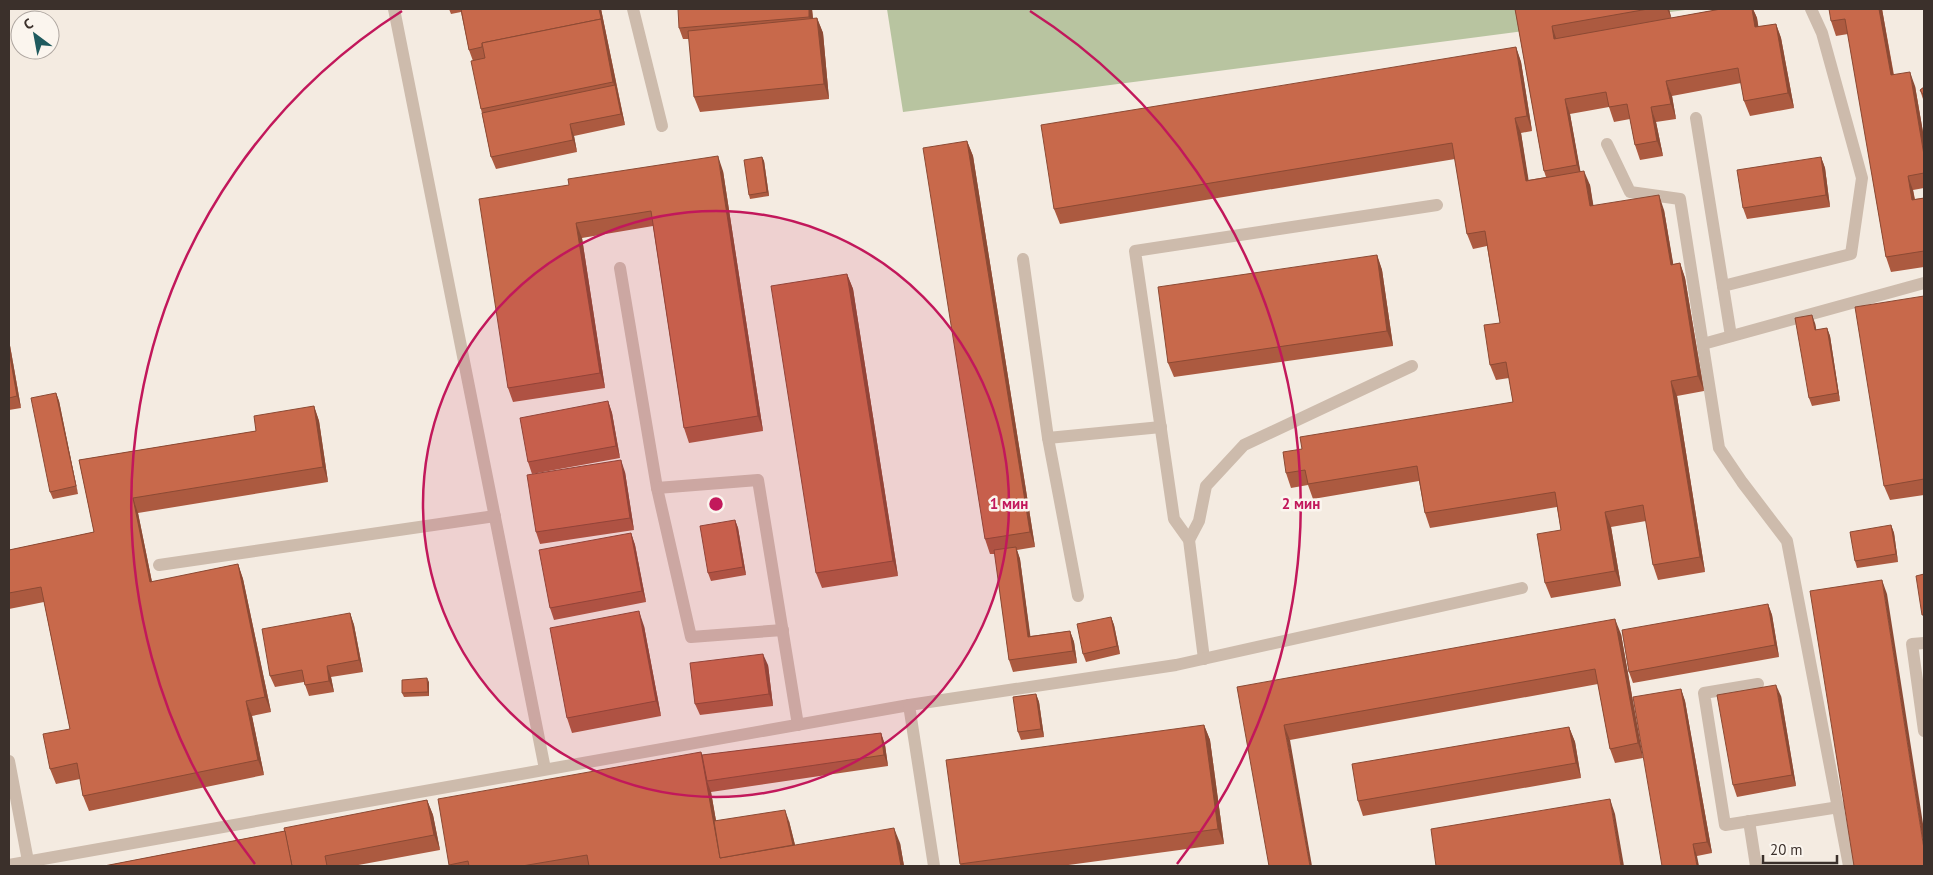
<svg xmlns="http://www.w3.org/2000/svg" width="1933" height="875" viewBox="0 0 1933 875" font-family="'PT Sans',sans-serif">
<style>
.green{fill:#b8c4a0}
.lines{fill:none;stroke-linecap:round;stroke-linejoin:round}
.minor{stroke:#cdbbac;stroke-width:12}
.wall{fill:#ac5a40}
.shaded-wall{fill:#8c4a34}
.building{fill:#c8694b;stroke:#8c4a34}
.ring{fill:none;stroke:#c2185b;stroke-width:2.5}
.centre{fill:#c2185b;stroke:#fbf5ee;stroke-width:2.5}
.ring-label{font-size:15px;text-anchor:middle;font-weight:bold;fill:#c2185b;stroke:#fbf5ee;stroke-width:5;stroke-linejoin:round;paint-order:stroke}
</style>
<rect width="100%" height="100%" fill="#f4ebe1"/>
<path class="green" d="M887 9H1693L903 112Z"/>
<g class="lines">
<g class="minor">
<path d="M394 9 545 769"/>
<path d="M633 9 662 126"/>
<path d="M1696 118 1731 336"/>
<path d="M1607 144 1630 192 1680 199 1719 448 1742 482 1787 541 1849 866"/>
<path d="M1023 259 1048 438 1078 596"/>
<path d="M620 268 657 488 691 637 783 630"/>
<path d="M1723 286 1851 254 1862 178 1822 33 1811 9"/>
<path d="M1703 344 1924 283"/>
<path d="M1048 438 1161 427"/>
<path d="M657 488 758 480 798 725"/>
<path d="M1189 540 1199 521 1206 486 1244 445 1412 366"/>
<path d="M159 565 495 516"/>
<path d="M1924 643 1912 644 1924 731"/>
<path d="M1204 659 1189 540 1174 519 1135 251 1437 205"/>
<path d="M1758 684 1704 693 1725 825 1839 807"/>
<path d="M9 761 28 861"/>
<path d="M1749 821 1756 866"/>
<path d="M9 865 909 705"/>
<path d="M934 866 909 705 1176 665 1522 588"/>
</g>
</g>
<g class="wall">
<path d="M449 9H601L625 125 574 136 577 152 496 169 491 157 481 109 473 61 469 50 461 12 451 14Z"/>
<path d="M812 9 813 19 817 18 823 33 829 99 700 112 694 97 689 39H683L679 28Z"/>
<path d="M1515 9H1669L1671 18 1721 9H1753L1757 18 1758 27 1776 24 1781 38 1794 108 1750 116 1744 101 1741 83 1672 96 1676 119 1656 122 1663 156 1640 160 1635 145 1630 119 1614 122 1609 107 1570 114 1580 171 1590 185 1593 206 1664 210 1673 264 1680 263 1685 278 1704 391 1677 396 1705 572 1658 580 1653 565 1646 521 1611 527 1621 586 1551 598 1545 583 1561 530 1557 507 1430 528 1425 513 1419 481 1313 499 1308 485 1291 488 1286 473 1302 449 1513 402 1509 378 1496 380 1490 365 1500 323 1487 246 1473 249 1467 234 1455 159 1060 224 1054 209 1516 47 1521 62 1532 131 1521 133 1528 180 1546 177 1544 171Z"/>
<path d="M1882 9 1894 75 1915 86 1924 138V188L1913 190 1915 199 1924 198V267L1891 272 1886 257 1848 34 1836 36 1831 21Z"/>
<path d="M1924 87V102L1920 90Z"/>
<path d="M967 141 973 156 1035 547 1017 550 1020 559 1030 636 1070 631 1074 642 1077 663 1013 672 1009 660 995 554H990L985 539Z"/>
<path d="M762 157 764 161 769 196 750 199 749 195Z"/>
<path d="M1821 157 1825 168 1830 207 1747 219 1743 208Z"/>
<path d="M723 171 763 431 689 443 684 428 653 226 582 238 605 388 513 402 508 388 569 185Z"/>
<path d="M1377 255 1382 270 1393 346 1174 377 1168 363Z"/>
<path d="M847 274 853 289 898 576 822 588 816 573Z"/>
<path d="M1924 296V495L1890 500 1884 486Z"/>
<path d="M1815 323 1816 330 1827 328 1830 336 1840 401 1812 406 1809 398Z"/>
<path d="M9 340 21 408 9 410Z"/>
<path d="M56 393 59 401 78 494 53 499 50 492Z"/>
<path d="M608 401 612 413 620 458 532 474 528 462Z"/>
<path d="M314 406 319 421 328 482 138 513 152 582 238 564 243 579 271 712 252 716 264 775 89 811 83 796 80 779 56 784 50 769 70 729 44 602 9 609V550L94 532 79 460 256 431Z"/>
<path d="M625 472 634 530 540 544 536 532Z"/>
<path d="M735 520 738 528 746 575 711 581 708 573Z"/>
<path d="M1891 525 1894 533 1898 562 1857 568 1855 561Z"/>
<path d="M631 533 635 545 646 602 554 620 550 608Z"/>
<path d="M1768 604 1772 615 1779 657 1633 683 1629 672Z"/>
<path d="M350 613 354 625 363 672 331 677 334 692 309 696 304 682 275 687 270 676Z"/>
<path d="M1111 617 1114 625 1120 654 1086 662 1083 654Z"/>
<path d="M644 626 661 716 572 733 567 718Z"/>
<path d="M1621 634 1643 758 1615 763 1610 749 1598 684 1290 740 1237 687Z"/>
<path d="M768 665 773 706 700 715 695 704Z"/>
<path d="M429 682V696L404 697 402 693Z"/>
<path d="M1681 689 1685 701 1712 853 1697 856 1662 866Z"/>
<path d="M1036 694 1039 702 1044 737 1021 740 1018 732Z"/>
<path d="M1781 696 1796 786 1737 797 1733 785Z"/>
<path d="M1204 725 1210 740 1224 844 1061 866H961L960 864Z"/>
<path d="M1569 727 1575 742 1581 778 1363 816 1358 801Z"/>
<path d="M881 733 885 745 888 766 711 792 716 821H789L795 845 900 843 904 866H450L449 865 701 752 702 755Z"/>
<path d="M427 800 433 815 440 850 353 866H104L285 831Z"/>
</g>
<g class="shaded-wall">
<path d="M599 9H601L619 97 613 82Z"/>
<path d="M809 9H812L814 29 809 17Z"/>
<path d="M1667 9H1669L1672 20Z"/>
<path d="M1752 9H1753L1757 18 1761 42 1755 27Z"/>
<path d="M1879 9H1882L1896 90 1891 75Z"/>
<path d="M817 18 823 33 829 99 824 84Z"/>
<path d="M1776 24 1781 38 1794 108 1788 93Z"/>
<path d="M1552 26 1557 41 1554 39Z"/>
<path d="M1516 47 1521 62 1532 131 1527 116Z"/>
<path d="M1910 72 1915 86 1924 138V155Z"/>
<path d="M1666 81 1672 96 1676 119 1671 104Z"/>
<path d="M615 85 619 97 625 125 621 114Z"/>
<path d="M1565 99 1570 114 1582 180 1577 165Z"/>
<path d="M1651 107 1656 122 1663 156 1657 141Z"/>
<path d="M1515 118 1521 133 1531 195 1526 181Z"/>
<path d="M570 124 574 136 577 152 573 140Z"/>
<path d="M967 141 973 156 1035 547 1030 532Z"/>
<path d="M718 156 723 171 763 431 758 416Z"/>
<path d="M762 157 764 161 769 196 767 192Z"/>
<path d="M1821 157 1825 168 1830 207 1826 195Z"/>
<path d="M1584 171 1590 185 1596 221 1590 206Z"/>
<path d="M1908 176 1913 190 1917 215 1912 200Z"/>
<path d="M1659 195 1664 210 1676 280 1671 265Z"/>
<path d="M576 223 582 238 605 388 600 373Z"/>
<path d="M1377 255 1382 270 1393 346 1387 331Z"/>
<path d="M1680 263 1685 278 1704 391 1698 376Z"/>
<path d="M847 274 853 289 898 576 893 561Z"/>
<path d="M1812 315 1815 323 1818 338 1815 330Z"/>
<path d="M1827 328 1830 336 1840 401 1838 393Z"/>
<path d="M9 340 21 408 17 396 9 351Z"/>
<path d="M1671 381 1677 396 1705 572 1700 557Z"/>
<path d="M56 393 59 401 78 494 76 486Z"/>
<path d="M608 401 612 413 620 458 616 446Z"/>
<path d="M314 406 319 421 328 482 323 467Z"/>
<path d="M621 460 625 472 634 530 630 518Z"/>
<path d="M133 498 138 513 155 597 150 582Z"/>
<path d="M1605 512 1611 527 1621 586 1615 571Z"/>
<path d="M735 520 738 528 746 575 743 567Z"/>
<path d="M1891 525 1894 533 1898 562 1896 554Z"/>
<path d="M631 533 635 545 646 602 642 591Z"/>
<path d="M1016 547 1020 559 1032 648 1028 637Z"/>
<path d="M238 564 243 579 271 712 265 697Z"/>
<path d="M1882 580 1887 594 1924 830V849Z"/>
<path d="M1768 604 1772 615 1779 657 1775 645Z"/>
<path d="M639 611 644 626 661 716 656 701Z"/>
<path d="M350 613 354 625 363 672 359 660Z"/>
<path d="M1111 617 1114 625 1120 654 1117 646Z"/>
<path d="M1615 619 1621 634 1643 758 1638 743Z"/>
<path d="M1070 631 1074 642 1077 663 1073 651Z"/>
<path d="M763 654 768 665 773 706 769 694Z"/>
<path d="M327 666 331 677 334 692 329 681Z"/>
<path d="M427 678 429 682V696L428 692Z"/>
<path d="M1776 685 1781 696 1796 786 1792 775Z"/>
<path d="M1681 689 1685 701 1712 853 1707 842Z"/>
<path d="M1036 694 1039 702 1044 737 1041 729Z"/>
<path d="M246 701 252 716 264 775 258 760Z"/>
<path d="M1204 725 1210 740 1224 844 1218 829Z"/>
<path d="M1284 725 1290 740 1312 866H1310Z"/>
<path d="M1569 727 1575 742 1581 778 1576 763Z"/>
<path d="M881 733 885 745 888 766 884 755Z"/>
<path d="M701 752 707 767V781L711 792 723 861 720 858Z"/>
<path d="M1610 799 1615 814 1624 866H1621Z"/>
<path d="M427 800 433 815 440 850 434 835Z"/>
<path d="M785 810 789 821 799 861 794 849Z"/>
<path d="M894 828 900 843 904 866H901Z"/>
<path d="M1693 844 1697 856 1699 866H1697Z"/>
</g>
<g class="building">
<path d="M461 9H599L602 22 601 19 482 43V47L469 50Z"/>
<path d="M678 9H809V17L679 28Z"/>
<path d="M1515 9H1648L1552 26 1554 39 1721 9H1752L1755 27 1776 24 1788 93 1744 101 1738 68 1666 81 1671 104 1651 107 1657 141 1635 145 1627 104 1609 107 1606 92 1565 99 1577 165 1544 171Z"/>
<path d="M1829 9H1879L1891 75 1910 72 1924 155V173L1908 176 1912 200 1924 198V251L1886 257 1845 19 1831 21Z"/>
<path d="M817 18 824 84 694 97 688 31Z"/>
<path d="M601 19 613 82 481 109 471 61 485 58 482 43Z"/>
<path d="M1516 47 1527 116 1515 118 1526 181 1584 171 1590 206 1659 195 1671 265 1680 263 1698 376 1671 381 1700 557 1653 565 1643 505 1605 512 1615 571 1545 583 1537 534 1561 530 1555 492 1425 513 1417 466 1308 484 1305 470 1286 473 1283 452 1302 449 1300 437 1513 402 1506 362 1490 365 1484 325 1500 323 1485 231 1467 234 1452 143 1054 209 1041 125Z"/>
<path d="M615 85 621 114 570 124 573 140 491 157 482 113Z"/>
<path d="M1924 87V96L1920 90Z"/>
<path d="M967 141 1030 532 985 539 923 148Z"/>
<path d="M718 156 758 416 684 428 651 211 576 223 600 373 508 388 479 199 569 185 568 179Z"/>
<path d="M762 157 767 192 749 195 744 160Z"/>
<path d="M1821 157 1826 195 1743 208 1737 170Z"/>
<path d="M1377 255 1387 331 1168 363 1158 287Z"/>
<path d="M847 274 893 561 816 573 771 286Z"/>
<path d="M1924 296V479L1884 486 1855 307Z"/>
<path d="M1812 315 1815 330 1827 328 1838 393 1809 398 1795 318Z"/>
<path d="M9 351 17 396 9 398Z"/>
<path d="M56 393 76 486 50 492 31 398Z"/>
<path d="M608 401 616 446 528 462 520 418Z"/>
<path d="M314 406 323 467 133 498 150 582 238 564 265 697 246 701 258 760 83 796 77 763 50 769 43 734 70 729 41 587 9 593V550L94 532 79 460 256 431 254 416Z"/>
<path d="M621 460 630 518 536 532 527 475Z"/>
<path d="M735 520 743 567 708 573 700 526Z"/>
<path d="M1891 525 1896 554 1855 561 1850 532Z"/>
<path d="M631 533 642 591 550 608 539 550Z"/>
<path d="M1016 547 1028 637 1070 631 1073 651 1009 660 994 550Z"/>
<path d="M1924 574V615H1922L1916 576Z"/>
<path d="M1882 580 1924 849V866H1854L1810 591Z"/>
<path d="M1768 604 1775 645 1629 672 1622 630Z"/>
<path d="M639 611 656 701 567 718 550 628Z"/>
<path d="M350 613 359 660 327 666 329 681 305 685 302 670 270 676 262 629Z"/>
<path d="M1111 617 1117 646 1083 654 1077 624Z"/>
<path d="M1615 619 1638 743 1610 749 1595 669 1284 725 1310 866H1269L1237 687Z"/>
<path d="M763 654 769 694 695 704 690 663Z"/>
<path d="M427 678 428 692 402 693V680Z"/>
<path d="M1776 685 1792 775 1733 785 1717 695Z"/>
<path d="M1681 689 1707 842 1693 844 1697 866H1662L1633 697Z"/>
<path d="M1036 694 1041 729 1018 732 1013 697Z"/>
<path d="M1204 725 1218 829 960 864 946 760Z"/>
<path d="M1569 727 1576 763 1358 801 1352 764Z"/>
<path d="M881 733 884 755 707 781 702 755Z"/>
<path d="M701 752 720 858 894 828 901 866H589L587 855 522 866H469L468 861 449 865 438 799Z"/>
<path d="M1610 799 1621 866H1436L1431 829Z"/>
<path d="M427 800 434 835 325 856 327 866H292L284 828Z"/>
<path d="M785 810 793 845 720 858 714 821Z"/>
<path d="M285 831 292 866H104Z"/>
</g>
<circle cx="716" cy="504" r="293" fill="#c2185b" fill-opacity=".12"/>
<g class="ring">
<circle cx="716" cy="504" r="293"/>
<path d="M255 864A585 585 0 0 1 402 11M1030 11A585 585 0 0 1 1177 864"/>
</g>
<circle cx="716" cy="504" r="8" class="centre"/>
<g class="ring-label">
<text x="1009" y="509">1 мин</text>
<text x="1301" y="509">2 мин</text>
</g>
<rect width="1933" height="875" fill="none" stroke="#3b302b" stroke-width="20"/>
<g transform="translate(35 35) rotate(328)"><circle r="24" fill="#fbf5ee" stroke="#aea6a0"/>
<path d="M0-4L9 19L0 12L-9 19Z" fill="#1f5a5e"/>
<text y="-8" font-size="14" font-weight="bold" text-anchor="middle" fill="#3b302b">С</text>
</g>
<path d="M1763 855v8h74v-8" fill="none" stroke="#3b302b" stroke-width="2.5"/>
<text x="1770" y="855" font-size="15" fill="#3b302b" stroke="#fbf5ee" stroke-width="4" paint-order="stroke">20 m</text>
</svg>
